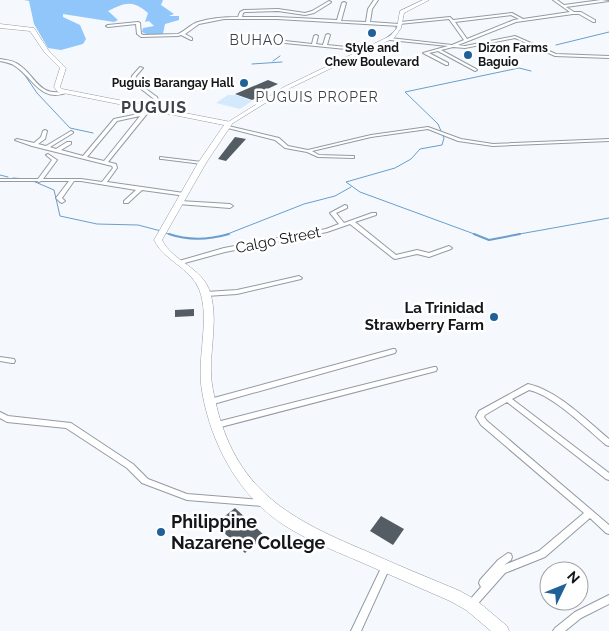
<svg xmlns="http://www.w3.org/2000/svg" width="609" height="631" viewBox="0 0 609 631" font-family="Raleway,sans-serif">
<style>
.green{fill:#d5e9fd}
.forest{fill:#90c6f9}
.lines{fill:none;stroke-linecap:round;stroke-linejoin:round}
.stream-far1{stroke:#699ece;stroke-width:1}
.stream{stroke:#699ece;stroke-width:2}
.building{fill:#545c64}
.minor-casing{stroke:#929ba3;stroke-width:2}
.secondary-casing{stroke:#929ba3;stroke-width:1}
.primary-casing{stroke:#929ba3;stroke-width:1}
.minor{fill:#fff;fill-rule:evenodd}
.secondary{fill:#fff;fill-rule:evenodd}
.primary{fill:#fff;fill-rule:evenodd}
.poi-dot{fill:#206197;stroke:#fff;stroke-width:2}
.labels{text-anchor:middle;stroke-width:5;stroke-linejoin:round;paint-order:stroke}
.far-poi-label{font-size:12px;font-weight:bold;fill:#14171a;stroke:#fff}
.far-neighbourhood-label{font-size:14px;letter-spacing:1px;fill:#3b434a;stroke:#fff}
.street-label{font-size:15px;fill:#14171a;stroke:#fff}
.poi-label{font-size:15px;font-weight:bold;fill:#14171a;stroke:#fff;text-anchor:end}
.far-district-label{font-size:16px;font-weight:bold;letter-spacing:1px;fill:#3b434a;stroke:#fff}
.near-poi-label{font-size:18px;font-weight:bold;fill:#14171a;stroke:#fff;text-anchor:start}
</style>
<rect width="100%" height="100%" fill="#f5f9fd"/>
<path class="green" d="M228 95H236L252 101 240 109 216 103Z"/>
<path class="forest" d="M24 0H163L161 5 174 14 169 16H179V20L165 24 163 34H146L142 32 143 28 154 26 149 21 145 22 148 13C133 0 126 2 108 11L118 20 114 22 63 14V17L80 25 86 39 83 44 61 50 48 48 34 24 29 1Z"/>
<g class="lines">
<g class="stream-far1">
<path d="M386 38 396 30V25"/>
<path d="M556 45 609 32"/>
<path d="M273 61 280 56"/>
<path d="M252 64 282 62"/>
<path d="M22 71 37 93 70 128 93 133"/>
<path d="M0 175 8 177"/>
<path d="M13 178 26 179"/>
<path d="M33 181 54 190 60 216 97 224 138 225 161 231"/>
<path d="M165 233 172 235"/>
<path d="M225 235 304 204 335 196 351 187"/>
<path d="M477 235 360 192 346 182 395 168 411 159 420 149 442 145 444 138 438 124 405 92 519 68 531 71"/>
<path d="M514 235 609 218"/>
</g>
<g class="stream">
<path d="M169 234C189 241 208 240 229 234"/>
<path d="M474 234 489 240 520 234"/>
</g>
</g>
<g class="building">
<path d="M268 80 278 84 259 93 263 95 252 100 235 94Z"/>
<path d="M235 137 246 139 226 161 218 159Z"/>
<path d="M194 309V316L175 317V310Z"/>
<path d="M235 508 265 536 245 553 215 524Z"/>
<path d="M381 516 404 529 393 545 370 531Z"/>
</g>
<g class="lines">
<defs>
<g id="minor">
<path d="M374 0H378L372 9 370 22 399 24H400V26L277 19H224L199 24 185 34 192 38V40H191L181 35 178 36 141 37 137 34 136 24 108 27 106 26 108 25 138 22 140 23 141 34 143 35 178 34C185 31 191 24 198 22 211 18 225 17 238 17L240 12 244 10 278 9 305 13 312 11 329 1 331 2 330 3 314 13 305 15 278 11 245 12 243 13 242 17H277L337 20 342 3 344 2 346 3 341 21 366 22 368 9Z"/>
<path d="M553 0H557L564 5 601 0 609 1 566 7 574 12H581L595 20V22H593L579 14H573L516 22 458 45 465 46 515 36 556 54 609 56V58L555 56 515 38 465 48 453 47 441 50 476 69 477 70 475 71 438 51 429 53 448 63V65H446L423 53 448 46 390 40 388 39 390 38 452 45 464 40 449 19 399 24V22H400L450 17 453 20 512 13 523 19 570 12ZM511 15 519 19 514 20 467 39 455 22Z"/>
<path d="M328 34 330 35 327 45 366 49 368 50 366 51 285 43 283 42 285 41 312 44 314 36 316 35 318 36 316 44 323 45 326 35Z"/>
<path d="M0 59C5 60 11 60 16 63 36 74 37 98 66 91L68 92C42 104 33 78 15 66 11 63 5 62 0 61Z"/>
<path d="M140 67 143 68 136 76 135 81 157 97 163 111V112L159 111 154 99 131 81 132 76Z"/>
<path d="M152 108 156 109 146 115 108 162 116 164 117 168 107 182 184 193 186 194V196L142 190 128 203H124V201L136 190 81 181H74L62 198 65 201 62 203 60 202 56 198 69 181H41L39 182 37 181H0V179H38L52 160 46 155 48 154 57 160 43 179H81L102 182 113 168 112 166 32 146 15 140 17 139 34 143 41 137 43 131 45 130 47 131 45 139 38 144 46 146 71 131 73 132V133L50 147 56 149 67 142H71V144L61 150 83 156 114 119 143 113ZM140 116 104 161 87 157 117 121Z"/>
<path d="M224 125 279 138 288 146 308 150 371 135 428 127 461 139 493 144 609 139V141L493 146 458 141 428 129 371 137 312 151 319 155 352 156H354V158L318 157 307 152 285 148 275 140 224 127Z"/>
<path d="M160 157 202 162 204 163 202 164 162 159H160Z"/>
<path d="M180 201 230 204 233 206 230 208 178 204 177 203Z"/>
<path d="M345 205 347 206V208L336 213 344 223 372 213H376V215L355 222 396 255 417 250 429 253 449 246 452 248 451 249 429 257 417 254 395 259 393 258 350 224 327 232 225 252 181 264 178 262 179 261 224 248 326 229 339 224 330 213Z"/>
<path d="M299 276 302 278 301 279 237 294 206 296 203 294 206 292 237 290Z"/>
<path d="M393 349H395L396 351 395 353 210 405 207 404 206 402 207 400 210 399Z"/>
<path d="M0 357 14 359 15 361 14 363H12L0 361Z"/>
<path d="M434 367H436L437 369 436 371 217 428 214 427 213 425 214 423 217 422Z"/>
<path d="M528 384C558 391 585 419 609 439V446L606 445C587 429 553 395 529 390L512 399 609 473V480L606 479 507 402 485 415 484 417 487 421 609 525V534L606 533 590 518 545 557 505 573 474 608 471 609 468 608 466 605 468 602 481 587 479 583 480 580 498 560 508 553 511 554 512 557 511 560 504 565 539 551 584 513 481 425 476 417 479 411Z"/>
<path d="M0 412 8 416 71 423 133 464 148 479 187 494 263 500 266 501 267 503 266 505 263 506 187 500 142 483 127 468 66 428 7 422 0 418Z"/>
<path d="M386 563 389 564 390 567 361 631H351L383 564Z"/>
<path d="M609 595V604L581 618 565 631H553L555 628 575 612Z"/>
</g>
<path id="secondary" d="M423 0H429L404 13 401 28 394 38 288 89 230 125 225 124 284 87 390 36 397 28 400 11Z"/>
<path id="primary" d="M0 24 34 28 49 51 66 68 60 87 62 89 231 122 232 124 206 163 162 240C173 262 202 267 210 292 220 324 206 358 213 390 231 486 282 516 366 551 397 565 429 578 460 591L476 600 507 626 509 631H491L466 610 450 601C419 587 387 574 356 560 323 546 287 532 261 507 229 477 209 433 202 391 196 358 211 319 199 289 190 267 164 261 154 240L198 163 224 125 58 92 54 87 60 68 45 53 30 31 0 28Z"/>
</defs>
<use href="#minor" class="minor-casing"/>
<use href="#secondary" class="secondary-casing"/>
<use href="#primary" class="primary-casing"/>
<use href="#minor" class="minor"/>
<use href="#secondary" class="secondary"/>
<use href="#primary" class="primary"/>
</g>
<g class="poi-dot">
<circle cx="372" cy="33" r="5"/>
<circle cx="468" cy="55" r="5"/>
<circle cx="244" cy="83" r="5"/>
<circle cx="494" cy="317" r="5"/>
<circle cx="161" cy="532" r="5"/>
</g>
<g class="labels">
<g class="far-poi-label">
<text x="372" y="52">Style and<tspan x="372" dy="14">Chew Boulevard</tspan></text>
<text x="478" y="52" text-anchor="start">Dizon Farms<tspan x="478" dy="14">Baguio</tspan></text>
<text x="234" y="87" text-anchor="end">Puguis Barangay Hall</text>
</g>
<g class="far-neighbourhood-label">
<text x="257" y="45">BUHAO</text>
<text x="317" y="102">PUGUIS PROPER</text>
</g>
<g class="street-label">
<text transform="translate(278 240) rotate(-11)" y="5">Calgo Street</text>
</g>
<g class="poi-label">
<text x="484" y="313">La Trinidad<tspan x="484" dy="17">Strawberry Farm</tspan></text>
</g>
<g class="far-district-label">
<text x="154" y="113">PUGUIS</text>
</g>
<g class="near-poi-label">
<text x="171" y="528">Philippine<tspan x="171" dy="21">Nazarene College</tspan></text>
</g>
</g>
<g transform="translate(564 586) rotate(47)"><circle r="24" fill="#ffffff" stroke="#a1a2a3"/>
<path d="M0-4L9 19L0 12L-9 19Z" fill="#206197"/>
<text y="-8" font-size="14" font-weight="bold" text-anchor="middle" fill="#14171a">N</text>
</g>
</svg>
